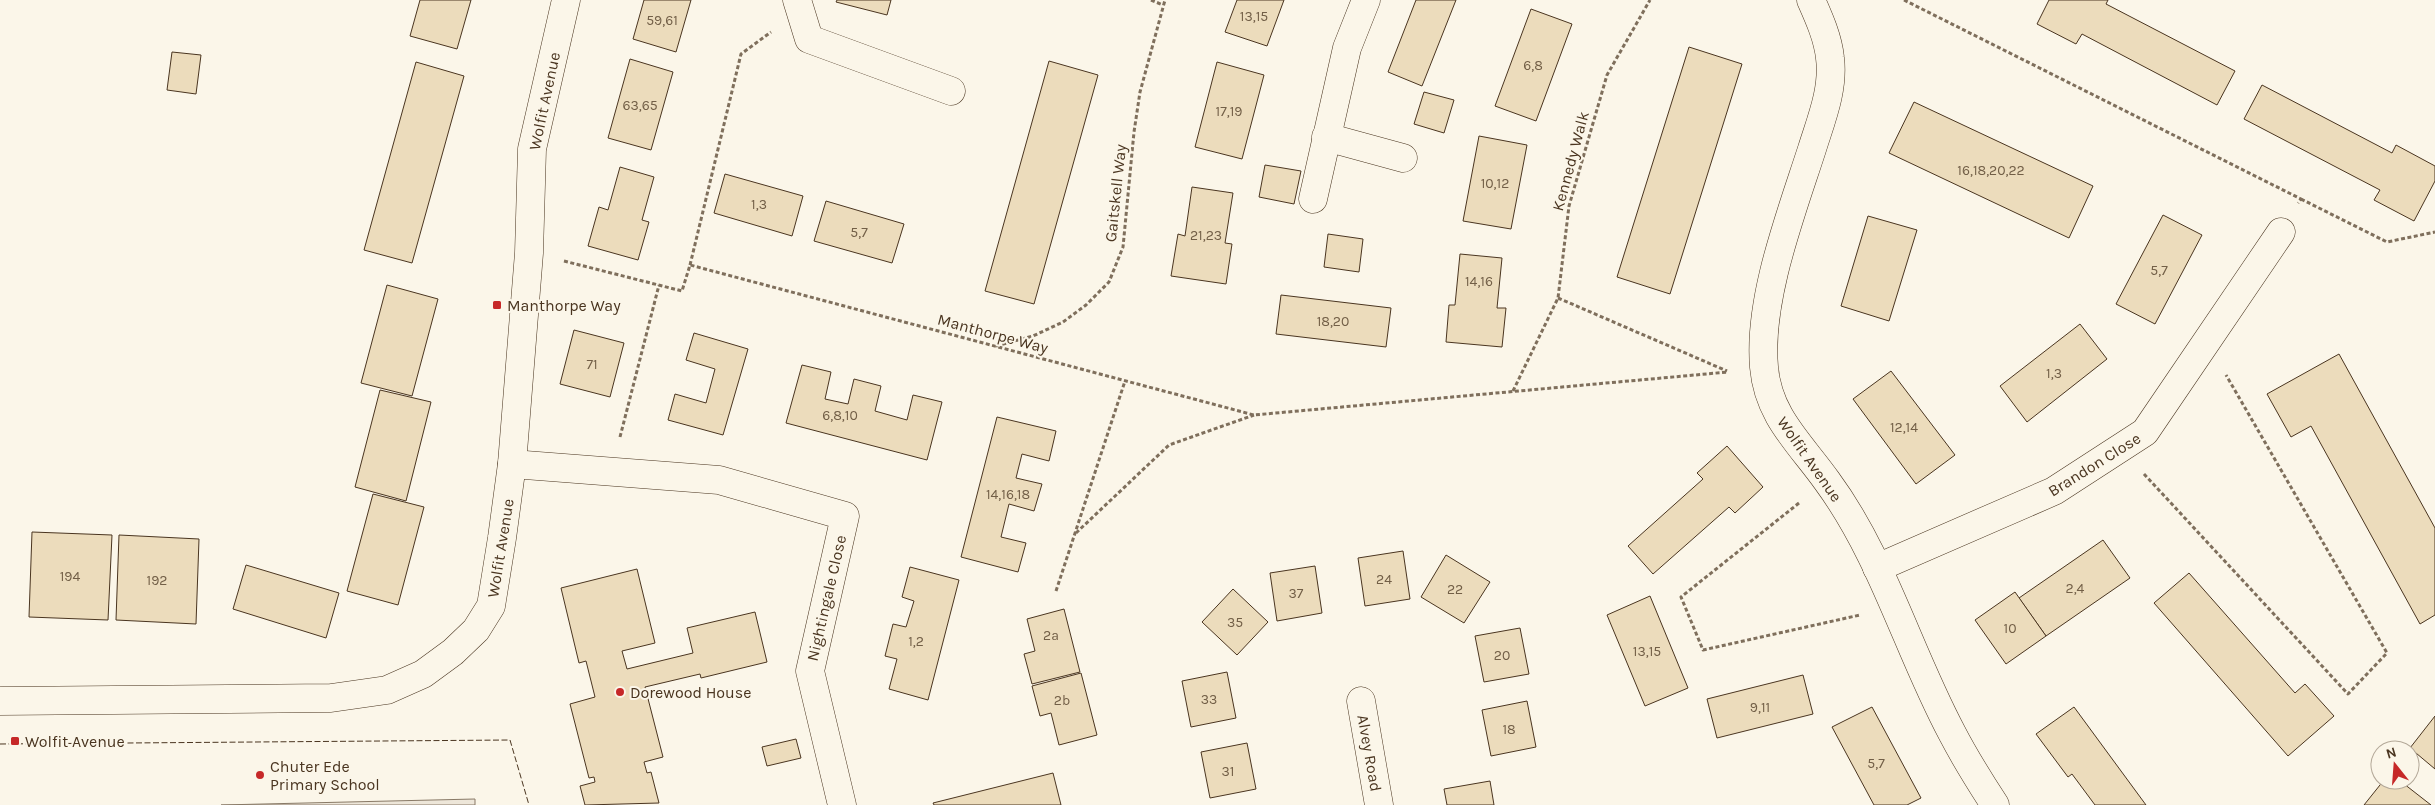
<svg xmlns="http://www.w3.org/2000/svg" width="2435" height="805" viewBox="0 0 2435 805" font-family="Karla,sans-serif">
<style>
.pitch{fill:#ede6d9;stroke:#887966}
.building{fill:#ecdcbc;stroke:#4a3520}
.lines{fill:none;stroke-linecap:round;stroke-linejoin:round}
.minor-casing{stroke:#4a3520;stroke-width:29}
.path{stroke:#7f6f5c;stroke-width:3;stroke-dasharray:4 2.5;stroke-linecap:butt}
.minor{stroke:#fbf6e9;stroke-width:28}
.fence{stroke:#4a3520;stroke-width:1;stroke-dasharray:6 2.5;stroke-linecap:butt}
.poi-dot{fill:#c62828;stroke:#fbf6e9;stroke-width:2}
.labels{text-anchor:middle;stroke-width:4;stroke-linejoin:round;paint-order:stroke}
.number-label{font-size:14px;fill:#725f47}
.street-label{font-size:16px;fill:#4a3520;stroke:#fbf6e9}
.poi-label{font-size:16px;fill:#4a3520;stroke:#fbf6e9;text-anchor:start}
</style>
<rect width="100%" height="100%" fill="#fbf6e9"/>
<path class="pitch" d="M475 799V805H221Z"/>
<g class="building">
<path d="M420 0H471L457 49 410 36Z"/>
<path d="M644 0H691L676 52 633 39Z"/>
<path d="M837 0H891L887 15 836 2Z"/>
<path d="M1237 0H1284L1267 46 1225 32Z"/>
<path d="M1416 0H1456L1422 86 1388 72Z"/>
<path d="M2049 0H2108L2106 4 2235 71 2217 105 2082 34 2076 44 2037 24Z"/>
<path d="M1531 9 1572 24 1536 121 1495 106Z"/>
<path d="M1689 47 1742 64 1670 294 1617 277Z"/>
<path d="M172 52 201 55 196 94 167 90Z"/>
<path d="M630 59 673 72 651 150 608 138Z"/>
<path d="M1049 61 1098 75 1034 304 985 291Z"/>
<path d="M416 62 464 76 412 263 364 250Z"/>
<path d="M1217 62 1264 75 1242 159 1195 147Z"/>
<path d="M2262 85 2392 153 2396 145 2435 166V181L2414 221 2374 200 2380 190 2244 119Z"/>
<path d="M1424 92 1454 100 1444 133 1414 124Z"/>
<path d="M1914 102 2093 186 2069 238 1889 153Z"/>
<path d="M1479 136 1527 145 1511 229 1463 221Z"/>
<path d="M1265 165 1301 171 1294 204 1259 197Z"/>
<path d="M620 167 654 177 642 220 649 222 638 260 588 246 599 207 608 210Z"/>
<path d="M725 174 803 196 792 236 714 213Z"/>
<path d="M1192 187 1233 193 1225 243 1232 244 1226 284 1171 276 1178 234 1185 236Z"/>
<path d="M826 201 904 224 892 263 814 241Z"/>
<path d="M2163 215 2202 235 2155 324 2116 304Z"/>
<path d="M1868 216 1917 230 1889 321 1841 306Z"/>
<path d="M1328 234 1363 239 1359 272 1324 267Z"/>
<path d="M1460 254 1502 258 1497 308H1506L1502 347 1446 342 1449 305H1455Z"/>
<path d="M387 285 438 299 412 396 361 383Z"/>
<path d="M1281 295 1391 308 1386 347 1276 334Z"/>
<path d="M2080 324 2107 359 2027 422 2000 386Z"/>
<path d="M574 330 624 343 610 397 560 384Z"/>
<path d="M694 333 748 349 723 435 668 420 675 394 706 403 715 369 686 360Z"/>
<path d="M2339 354 2435 528V615L2420 624 2311 426 2291 437 2267 394Z"/>
<path d="M802 365 831 372 825 399 848 404 854 379 881 386 875 411 907 420 913 395 942 402 927 460 786 423Z"/>
<path d="M1891 371 1955 455 1916 484 1853 399Z"/>
<path d="M380 390 431 402 406 501 355 487Z"/>
<path d="M997 417 1056 431 1049 461 1022 454 1016 478 1042 484 1034 511 1009 504 1001 537 1026 543 1018 572 961 557Z"/>
<path d="M1727 446 1763 487 1735 513 1729 507 1653 574 1628 546 1703 479 1697 473Z"/>
<path d="M373 494 424 507 398 605 347 591Z"/>
<path d="M32 532 112 535 108 620 29 617Z"/>
<path d="M119 535 199 539 196 624 116 620Z"/>
<path d="M2103 540 2130 578 2046 636 2019 598Z"/>
<path d="M1403 551 1410 599 1365 606 1358 558Z"/>
<path d="M1446 555 1490 582 1464 623 1421 597Z"/>
<path d="M246 565 339 593 326 638 233 609Z"/>
<path d="M1315 566 1322 613 1277 621 1270 573Z"/>
<path d="M910 567 959 580 928 700 889 689 897 659 885 656 893 624 906 627 914 601 902 597Z"/>
<path d="M637 569 655 643 622 651 627 669 693 653 687 628 755 612 767 662 701 678 700 674 645 687 663 757 644 762 647 773 651 772 659 803 585 805 580 786 595 782 594 777 589 778 570 704 595 697 586 661 579 663 561 588Z"/>
<path d="M2189 573 2295 693 2305 684 2334 716 2288 756 2154 603Z"/>
<path d="M1233 589 1268 622 1237 655 1202 622Z"/>
<path d="M2015 592 2046 636 2006 664 1975 620Z"/>
<path d="M1650 596 1688 688 1645 706 1607 615Z"/>
<path d="M1064 609 1080 672 1032 684 1024 654 1035 651 1027 619Z"/>
<path d="M1520 628 1529 674 1484 682 1475 636Z"/>
<path d="M1227 672 1236 718 1191 727 1182 681Z"/>
<path d="M1081 673 1097 735 1059 745 1051 713 1040 716 1032 686Z"/>
<path d="M1803 675 1813 714 1717 738 1707 699Z"/>
<path d="M1527 701 1536 747 1491 756 1482 710Z"/>
<path d="M1872 707 1921 798 1907 805H1874L1832 727Z"/>
<path d="M2074 707 2146 805H2095L2072 774 2068 777 2036 734Z"/>
<path d="M2435 716V769L2410 748Z"/>
<path d="M796 739 801 758 767 766 762 747Z"/>
<path d="M1247 743 1256 789 1210 798 1201 752Z"/>
<path d="M1053 773 1061 805H934L933 803Z"/>
<path d="M2384 780H2399L2431 805H2364Z"/>
<path d="M1490 781 1494 805H1447L1444 789Z"/>
</g>
<g class="lines">
<defs>
<g id="minor">
<path d="M797 0 809 39 951 91"/>
<path d="M1811 0C1819 18 1828 38 1830 58 1834 89 1821 120 1812 149 1791 214 1758 299 1764 367 1768 416 1800 443 1827 481 1883 557 1908 651 1952 733 1965 758 1980 782 1995 805"/>
<path d="M1326 137 1403 158"/>
<path d="M1313 199 1347 48 1366 0"/>
<path d="M512 464 719 480 845 516 810 671 842 805"/>
<path d="M1877 568 2054 491 2145 432 2281 232"/>
<path d="M0 701 331 698 387 690 423 674 453 652 476 630 491 606 502 538 512 464 529 253 532 149 566 0"/>
<path d="M1361 701 1379 805"/>
</g>
</defs>
<use href="#minor" class="minor-casing"/>
<g class="path">
<path d="M1151 0 1163 5"/>
<path d="M1904 0 2301 199 2298 203"/>
<path d="M2301 199 2387 242 2435 232"/>
<path d="M564 261 682 291 690 265 1254 415 1728 372"/>
<path d="M690 265 741 54 771 32"/>
<path d="M1558 298 1727 371"/>
<path d="M996 346 1033 336 1063 322 1086 305 1109 282 1123 247 1134 132 1140 92 1165 0"/>
<path d="M1513 391 1558 298 1569 206 1607 75 1650 0"/>
<path d="M620 437 659 285"/>
<path d="M2144 474 2348 694 2387 653 2226 375"/>
<path d="M1799 503 1681 597 1703 650 1860 615"/>
<path d="M1076 533 1169 445 1254 415"/>
<path d="M1056 591 1125 381"/>
</g>
<use href="#minor" class="minor"/>
<path class="fence" d="M0 744 510 740 529 805"/>
</g>
<g class="poi-dot">
<rect x="492" y="300" width="10" height="10" rx="2.5"/>
<circle cx="620" cy="692" r="5"/>
<rect x="10" y="736" width="10" height="10" rx="2.5"/>
<circle cx="260" cy="775" r="5"/>
</g>
<g class="labels">
<g class="number-label">
<text x="1254" y="21">13,15</text>
<text x="662" y="25">59,61</text>
<text x="1533" y="70">6,8</text>
<text x="640" y="110">63,65</text>
<text x="1229" y="116">17,19</text>
<text x="1991" y="175">16,18,20,22</text>
<text x="1495" y="188">10,12</text>
<text x="759" y="209">1,3</text>
<text x="859" y="237">5,7</text>
<text x="1206" y="240">21,23</text>
<text x="2159" y="275">5,7</text>
<text x="1479" y="286">14,16</text>
<text x="1333" y="326">18,20</text>
<text x="592" y="369">71</text>
<text x="2054" y="378">1,3</text>
<text x="840" y="420">6,8,10</text>
<text x="1904" y="432">12,14</text>
<text x="1008" y="499">14,16,18</text>
<text x="70" y="581">194</text>
<text x="1384" y="584">24</text>
<text x="157" y="585">192</text>
<text x="2075" y="593">2,4</text>
<text x="1455" y="594">22</text>
<text x="1296" y="598">37</text>
<text x="1235" y="627">35</text>
<text x="2010" y="633">10</text>
<text x="1051" y="640">2a</text>
<text x="916" y="646">1,2</text>
<text x="1647" y="656">13,15</text>
<text x="1502" y="660">20</text>
<text x="1209" y="704">33</text>
<text x="1062" y="705">2b</text>
<text x="1760" y="712">9,11</text>
<text x="1509" y="734">18</text>
<text x="1876" y="768">5,7</text>
<text x="1228" y="776">31</text>
</g>
<g class="street-label">
<text transform="translate(544 101) rotate(-78)" y="6">Wolfit Avenue</text>
<text transform="translate(1570 161) rotate(-75)" y="6">Kennedy Walk</text>
<text transform="translate(1115 193) rotate(-84)" y="6">Gaitskell Way</text>
<text transform="translate(993 333) rotate(15)" y="6">Manthorpe Way</text>
<text transform="translate(1810 459) rotate(55)" y="6">Wolfit Avenue</text>
<text transform="translate(2094 464) rotate(-32)" y="6">Brandon Close</text>
<text transform="translate(500 548) rotate(-81)" y="6">Wolfit Avenue</text>
<text transform="translate(826 598) rotate(-77)" y="6">Nightingale Close</text>
<text transform="translate(1370 753) rotate(80)" y="6">Alvey Road</text>
</g>
<g class="poi-label">
<text x="507" y="311">Manthorpe Way</text>
<text x="630" y="698">Dorewood House</text>
<text x="25" y="747">Wolfit Avenue</text>
<text x="270" y="772">Chuter Ede<tspan x="270" dy="18">Primary School</tspan></text>
</g>
</g>
<g transform="translate(2395 765) rotate(343)"><circle r="24" fill="#fbf6e9" stroke="#b4a999"/>
<path d="M0-4L9 19L0 12L-9 19Z" fill="#c62828"/>
<text y="-8" font-size="14" font-weight="bold" text-anchor="middle" fill="#4a3520">N</text>
</g>
</svg>
